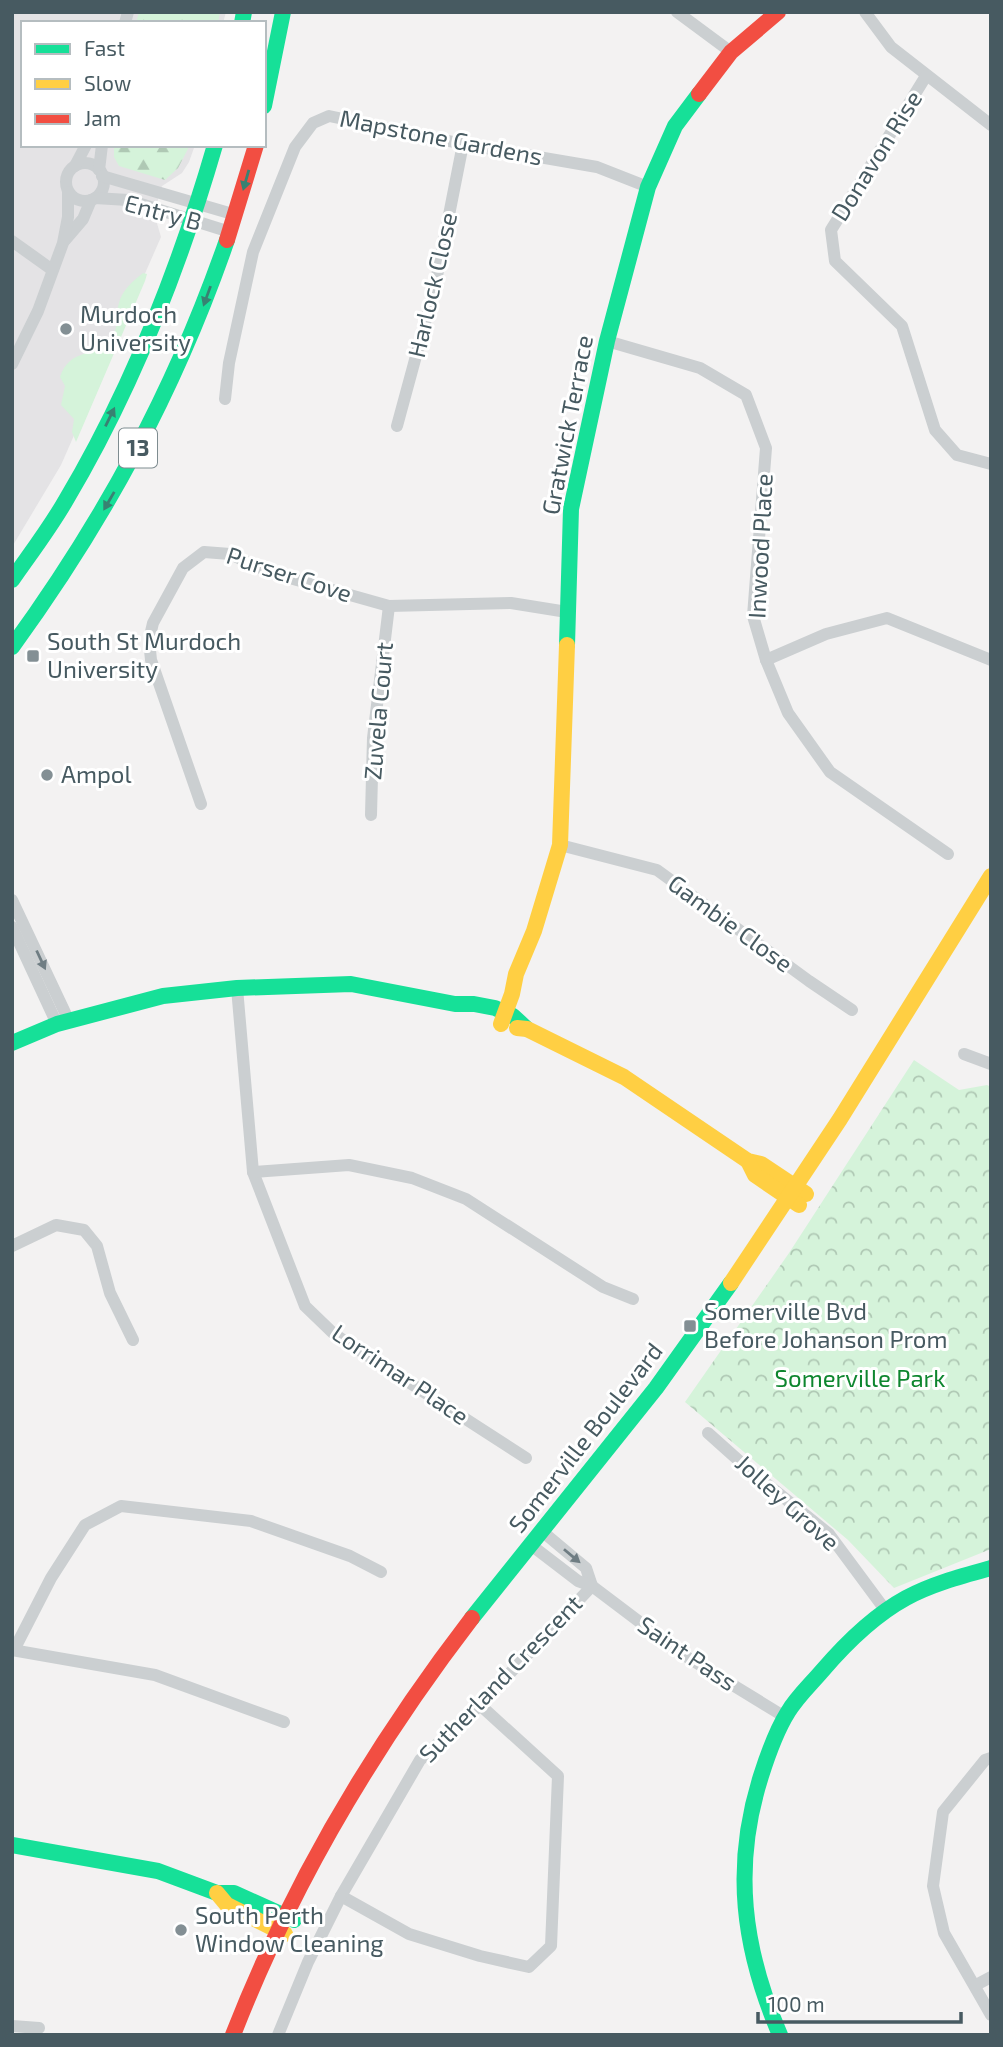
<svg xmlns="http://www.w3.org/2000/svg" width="1003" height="2047" viewBox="0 0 1003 2047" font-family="'Exo 2',sans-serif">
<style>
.education{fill:#e4e3e5}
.grass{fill:#d5f3da}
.forest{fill:url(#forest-firs)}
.park{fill:url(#park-crowns)}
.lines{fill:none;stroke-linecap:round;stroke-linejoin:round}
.street{stroke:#cbcfd1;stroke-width:12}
.fast{stroke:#16e098;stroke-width:16}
.slow{stroke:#ffcf43;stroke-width:16}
.jam{stroke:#f24e42;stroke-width:16}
.oneway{fill:#388272}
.oneway2{fill:#6f7d83}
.poi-dot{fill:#838f94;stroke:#fff;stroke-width:2.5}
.labels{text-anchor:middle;stroke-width:6;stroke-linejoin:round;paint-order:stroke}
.shield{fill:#fff;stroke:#7e8c90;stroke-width:2}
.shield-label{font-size:23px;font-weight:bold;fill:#475a61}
.street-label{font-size:24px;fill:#475a61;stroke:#fff}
.poi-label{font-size:24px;fill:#475a61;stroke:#fff;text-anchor:start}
.park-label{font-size:24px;fill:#0e862f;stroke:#fff}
</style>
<defs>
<pattern id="forest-firs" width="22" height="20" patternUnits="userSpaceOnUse" patternTransform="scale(1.75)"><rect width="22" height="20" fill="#d5f3da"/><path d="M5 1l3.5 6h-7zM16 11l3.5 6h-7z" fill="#afc8b4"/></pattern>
<pattern id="park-crowns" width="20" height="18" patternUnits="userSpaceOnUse" patternTransform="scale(1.75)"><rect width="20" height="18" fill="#d5f3da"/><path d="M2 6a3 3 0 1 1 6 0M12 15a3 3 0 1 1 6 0" fill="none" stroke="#afc8b4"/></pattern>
</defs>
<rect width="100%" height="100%" fill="#f3f2f2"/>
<path class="education" d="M12 12H226L223 23H23V145H195L189 162 182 173 162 186 154 213 161 237 61 465 12 547Z"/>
<path class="grass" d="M143 273 147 274 145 281 76 442 72 432 74 419 61 405 65 386 60 377C70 348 91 359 110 339 120 329 115 315 119 303 122 290 133 281 143 273Z"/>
<g class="forest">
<path d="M139 12H220L218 23H136Z"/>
<path d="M114 145H190L178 168 165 180 119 166 114 157Z"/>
</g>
<path class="park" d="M914 1060 959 1090 987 1085 991 1087V1549L894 1588 848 1540 685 1402 789 1253Z"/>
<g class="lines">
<g class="street">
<path d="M677 12 731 52"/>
<path d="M865 12 891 47 991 125"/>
<path d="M125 23 128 12"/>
<path d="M926 76 831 230 835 261 902 326 935 430 957 455 991 464"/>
<circle cx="85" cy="182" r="19"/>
<path d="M75 166 86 145"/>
<path d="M99 170 102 145"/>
<path d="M102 176 236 215"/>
<path d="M95 198 128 200 230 232"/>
<path d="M65 240 83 219 91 200"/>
<path d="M12 241 51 269"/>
<path d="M607 341 700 368 746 395 766 448 753 616 766 660 788 713 830 772 948 854"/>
<path d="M12 364 38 311 63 243 68 217V192"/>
<path d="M225 399 229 363 253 252 295 147 313 123 329 116 463 144 597 167 648 187"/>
<path d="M397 426 435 286 463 144"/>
<path d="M766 660 826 634 887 618 991 660"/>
<path d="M201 804 151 660 149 640 153 623 183 568 204 552 230 554 272 573 389 606 511 603 567 612"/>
<path d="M371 815 373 738 389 606"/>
<path d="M560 845 657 870 809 981 852 1010"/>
<path d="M12 900 69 1021"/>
<path d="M12 927 57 1024"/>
<path d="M237 988 253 1172 305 1306 334 1334 526 1458"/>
<path d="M964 1054 991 1064"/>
<path d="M253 1172 349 1165 412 1178 466 1199 603 1287 633 1299"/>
<path d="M12 1246 56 1225 84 1230 97 1246 110 1293 133 1340"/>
<path d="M708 1433 746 1467 829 1534 886 1611"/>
<path d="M543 1532 586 1568 592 1586"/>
<path d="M531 1545 578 1581 592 1586 682 1654 785 1717"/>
<path d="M12 1650 155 1675 284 1722"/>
<path d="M14 1650 51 1578 85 1525 121 1506 251 1521 350 1556 381 1572"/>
<path d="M991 1758 985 1760 943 1812 933 1886 944 1933 991 2015"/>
<path d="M341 1896 409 1934 480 1956 529 1967 551 1946 558 1776 480 1705"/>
<path d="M976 1985 991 1977"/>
<path d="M12 2026 39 2028"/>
<path d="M278 2035 308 1962 341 1896 420 1760 480 1705 592 1586"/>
</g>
<g class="fast">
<path d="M242 23 244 12"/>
<path d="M264 106 283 12"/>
<path d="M12 580C30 554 50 528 66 500 132 389 179 269 215 145"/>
<path d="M567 645 571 509 607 341 648 187 675 126 699 94"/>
<path d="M12 647C105 519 175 390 227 240"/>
<path d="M12 1043 57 1024 163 996 237 988 351 984 455 1004H474L495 1008 513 1016 527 1029"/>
<path d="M472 1618 656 1388 731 1283"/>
<path d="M12 1845 158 1871 217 1893H234L294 1920"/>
<path d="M780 2035C743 1949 732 1867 761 1776 768 1754 776 1731 788 1712 797 1697 810 1685 822 1671 846 1643 873 1616 906 1598 932 1584 962 1576 991 1568"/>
</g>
<g class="slow">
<path d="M501 1024 512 994 516 974 534 931 560 845 567 645"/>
<path d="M517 1028 527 1029 624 1077 748 1161 761 1164 806 1194"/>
<path d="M748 1161 755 1175 799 1205"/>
<path d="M731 1283 840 1119 991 876"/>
<path d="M217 1893 227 1905 285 1934"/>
</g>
<g class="jam">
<path d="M699 94 731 52 778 12"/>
<path d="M227 240 256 145"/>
<path d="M233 2035C292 1883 373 1747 472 1618"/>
</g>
</g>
<defs><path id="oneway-solid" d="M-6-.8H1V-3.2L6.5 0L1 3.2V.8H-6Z" transform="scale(1.75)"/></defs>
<g class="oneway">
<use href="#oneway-solid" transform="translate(246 180) rotate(106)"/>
<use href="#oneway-solid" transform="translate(207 296) rotate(110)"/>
<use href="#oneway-solid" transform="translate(110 417) rotate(-64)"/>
<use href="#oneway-solid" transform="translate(109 501) rotate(120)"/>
</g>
<g class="oneway2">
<use href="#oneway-solid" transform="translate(41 960) rotate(65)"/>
<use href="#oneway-solid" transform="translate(572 1556) rotate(40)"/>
</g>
<g class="poi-dot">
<circle cx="66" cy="329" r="7"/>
<rect x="26" y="649" width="14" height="14" rx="3.5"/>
<circle cx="47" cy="775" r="7"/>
<rect x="683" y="1319" width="14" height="14" rx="3.5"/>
<circle cx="181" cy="1930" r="7"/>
</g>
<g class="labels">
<rect class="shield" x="119" y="428.5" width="38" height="39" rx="5"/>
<g class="shield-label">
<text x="138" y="456">13</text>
</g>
<g class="street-label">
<text transform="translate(441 138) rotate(11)" y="8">Mapstone Gardens</text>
<text transform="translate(877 156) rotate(-58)" y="8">Donavon Rise</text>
<text transform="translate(163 213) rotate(15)" y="8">Entry B</text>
<text transform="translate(433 285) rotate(-77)" y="8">Harlock Close</text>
<text transform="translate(568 425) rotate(-79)" y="8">Gratwick Terrace</text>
<text transform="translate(761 546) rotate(-87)" y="8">Inwood Place</text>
<text transform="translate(289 575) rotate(18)" y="8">Purser Cove</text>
<text transform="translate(379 711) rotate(-85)" y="8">Zuvela Court</text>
<text transform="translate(730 924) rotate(36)" y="8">Gambie Close</text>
<text transform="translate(400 1375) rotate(34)" y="8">Lorrimar Place</text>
<text transform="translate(586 1438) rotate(-52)" y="8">Somerville Boulevard</text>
<text transform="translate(787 1503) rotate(42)" y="8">Jolley Grove</text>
<text transform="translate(687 1654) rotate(34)" y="8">Saint Pass</text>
<text transform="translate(501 1679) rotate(-46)" y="8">Sutherland Crescent</text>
</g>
<g class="poi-label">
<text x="80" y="323">Murdoch<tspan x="80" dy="28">University</tspan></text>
<text x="47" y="650">South St Murdoch<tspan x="47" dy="28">University</tspan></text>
<text x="61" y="783">Ampol</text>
<text x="704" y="1320">Somerville Bvd<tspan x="704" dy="28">Before Johanson Prom</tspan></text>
<text x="195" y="1924">South Perth<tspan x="195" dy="28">Window Cleaning</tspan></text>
</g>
<g class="park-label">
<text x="860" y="1387">Somerville Park</text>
</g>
</g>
<rect width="1003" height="2047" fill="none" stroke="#475a61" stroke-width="28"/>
<rect x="21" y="21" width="245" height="126" fill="#ffffff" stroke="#b5bdc0" stroke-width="2"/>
<rect x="35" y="44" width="35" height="10" fill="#16e098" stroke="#b5bdc0" stroke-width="2"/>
<text x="84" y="56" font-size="21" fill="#475a61">Fast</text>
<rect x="35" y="79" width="35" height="10" fill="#ffcf43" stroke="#b5bdc0" stroke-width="2"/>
<text x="84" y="91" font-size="21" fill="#475a61">Slow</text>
<rect x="35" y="114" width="35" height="10" fill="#f24e42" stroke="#b5bdc0" stroke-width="2"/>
<text x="84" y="126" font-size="21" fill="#475a61">Jam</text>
<path d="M758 2012v10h203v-10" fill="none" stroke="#475a61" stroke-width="3.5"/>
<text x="768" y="2012" font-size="21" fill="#475a61" stroke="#ffffff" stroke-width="5" paint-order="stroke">100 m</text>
</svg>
